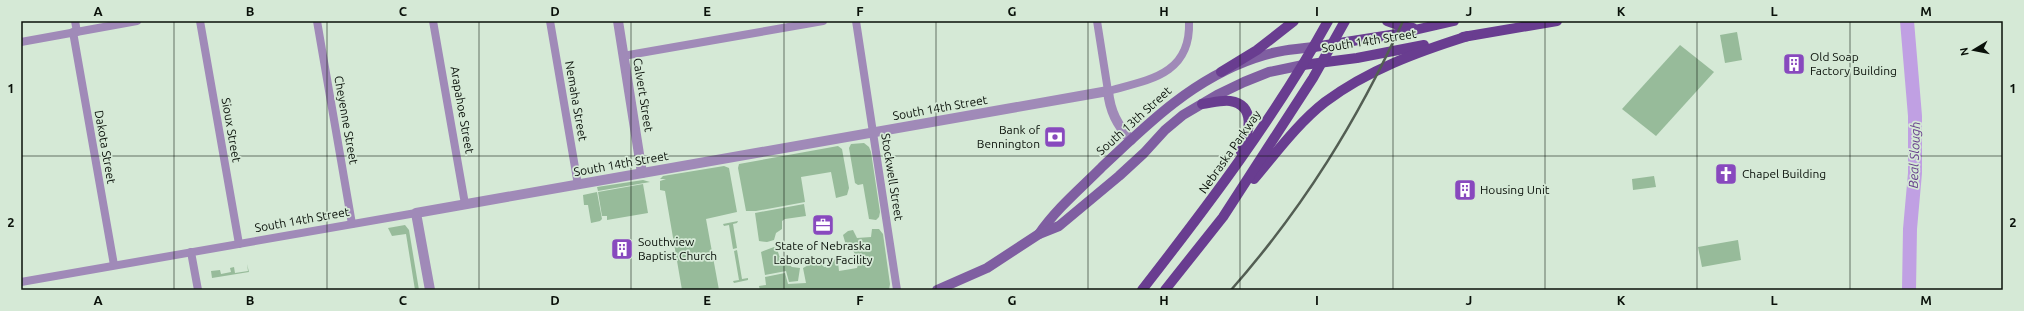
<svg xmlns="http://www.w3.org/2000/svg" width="2024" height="311" font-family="Ubuntu,sans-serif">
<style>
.green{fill:#97bb9a}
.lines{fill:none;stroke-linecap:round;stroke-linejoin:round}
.river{stroke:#c0a0e3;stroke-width:14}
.minor{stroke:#a08ab8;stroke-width:8}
.tertiary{stroke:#a08ab8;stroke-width:10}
.secondary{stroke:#7f5ea1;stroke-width:10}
.primary{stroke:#693d90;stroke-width:10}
.rail{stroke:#535e53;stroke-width:2.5}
.grid{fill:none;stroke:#0a110a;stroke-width:1;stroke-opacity:0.55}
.labels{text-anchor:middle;stroke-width:3.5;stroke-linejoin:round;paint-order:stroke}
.street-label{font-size:12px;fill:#0a110a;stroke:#d5e9d6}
.poi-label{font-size:12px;fill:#0a110a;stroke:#d5e9d6;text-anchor:start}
.water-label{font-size:13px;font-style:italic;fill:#663c8b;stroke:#d5e9d6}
.neatline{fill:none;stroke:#0a110a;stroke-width:1.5}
.grid-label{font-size:13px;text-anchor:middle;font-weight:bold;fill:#0a110a}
</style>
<rect width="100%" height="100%" fill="#d5e9d6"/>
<g class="green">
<path d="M1737,32L1742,60L1725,63L1720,35Z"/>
<path d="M1680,45L1714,72L1656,136L1622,109Z"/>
<path d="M864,143L869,147L871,152L880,212L879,217L876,220L869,219L863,184L858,185L855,183L849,148L851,144Z"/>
<path d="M838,146L842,149L849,188L847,195L836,198L831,172L801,177L805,202L756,211H746L738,168L739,164Z"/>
<path d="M724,166L729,168L737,212L706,219L719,290H682L665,191L660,190V181L666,179H660L663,176Z"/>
<path d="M1654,176L1656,187L1633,190L1632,179Z"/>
<path d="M643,180L650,182L598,191L597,187Z"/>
<path d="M643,184L648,213L607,220V216H602L598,192Z"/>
<path d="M597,192L602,219L600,221L591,223L588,205H584L583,195Z"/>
<path d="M804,204L806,216L785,219L782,221V229L776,233L774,240L767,242L759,241L755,213Z"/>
<path d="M738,221L737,223L733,224L737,248L733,249L729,225L724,226L723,224Z"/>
<path d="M405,225L409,230L419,290H415L406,234L392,236L388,228Z"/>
<path d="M872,229H879L883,234L890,284L889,290H760L759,286L766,285L765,277L785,273L788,284L806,283L803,268L812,263V261L818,260L824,267L830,266L835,259L838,262L839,271L857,268C860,261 853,253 852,246L849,243L846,245L843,235L848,231L853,230L857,238L871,237Z"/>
<path d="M1738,240L1741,260L1702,267L1698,247Z"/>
<path d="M774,247L777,249L780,258L792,267L800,268L798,281L789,282L786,271L765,275L761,252Z"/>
<path d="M737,250L742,279L748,278V280L734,283L733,281L739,280L734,251Z"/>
<path d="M247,264L249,272L212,278L211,271L220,270L221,274L231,272L230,268L234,267L235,273L248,271Z"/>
</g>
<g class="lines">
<path class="river" d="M1907,21L1915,116V173L1910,229L1909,290"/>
<g class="minor">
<path d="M75,21L77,32"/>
<path d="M200,21L239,244"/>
<path d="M317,21L352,224"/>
<path d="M433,21L465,204"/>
<path d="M550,21L578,185"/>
<path d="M856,21L897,290"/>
<path d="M1097,21L1108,91C1148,80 1191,75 1189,22"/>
<path d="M73,32L114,265"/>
<path d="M21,42L137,21"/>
<path d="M623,56L823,21"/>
<path d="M191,252L198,290"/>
<path d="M21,282L416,213"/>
</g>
<g class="tertiary">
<path d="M618,21L642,173"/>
<path d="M430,290L416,213L1108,91C1110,111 1117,125 1131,140"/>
</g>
<g class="secondary">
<path d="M1039,234C1056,209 1080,189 1101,168C1147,124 1193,79 1255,58C1274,51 1294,49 1314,47"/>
<path d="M937,290L987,268L1039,234L1059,226L1119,176L1144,153L1165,130L1183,115L1217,95L1244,82L1269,72L1303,65"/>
</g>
<g class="primary">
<path d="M1387,21L1401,26L1413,28"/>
<path d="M1463,37L1557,21"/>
<path d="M1314,47L1397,34L1454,21"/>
<path d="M1303,65L1357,58L1424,45"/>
<path d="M1221,72L1257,50L1294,21"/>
<path d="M1202,104C1211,103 1221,100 1230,101C1257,105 1249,134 1241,152"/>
<path d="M1254,179C1276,153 1298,123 1325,102C1368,70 1417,52 1468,36"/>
<path d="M1142,290C1209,204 1275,117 1328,21"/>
<path d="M1165,290L1223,217L1313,78L1345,21"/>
</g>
<path class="rail" d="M1231,290C1304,207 1357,121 1403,21"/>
</g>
<path class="grid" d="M174,21V290M327,21V290M479,21V290M631,21V290M784,21V290M936,21V290M1088,21V290M1240,21V290M1393,21V290M1545,21V290M1697,21V290M1850,21V290M21,156H2003"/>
<defs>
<g id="building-square" transform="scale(1.15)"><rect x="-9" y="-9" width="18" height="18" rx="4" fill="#8849be" stroke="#d5e9d6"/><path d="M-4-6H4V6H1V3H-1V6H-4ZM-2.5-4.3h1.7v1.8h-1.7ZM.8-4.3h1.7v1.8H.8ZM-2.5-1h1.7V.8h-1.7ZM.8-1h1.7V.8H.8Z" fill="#fff"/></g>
<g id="bank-square" transform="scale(1.15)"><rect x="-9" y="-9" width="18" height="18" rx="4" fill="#8849be" stroke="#d5e9d6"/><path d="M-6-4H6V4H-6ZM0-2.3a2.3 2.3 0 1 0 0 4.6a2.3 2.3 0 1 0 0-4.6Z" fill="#fff"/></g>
<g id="church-square" transform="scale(1.15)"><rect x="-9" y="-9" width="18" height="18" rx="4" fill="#8849be" stroke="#d5e9d6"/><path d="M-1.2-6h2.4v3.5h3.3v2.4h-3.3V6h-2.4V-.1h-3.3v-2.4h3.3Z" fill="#fff"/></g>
<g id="office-square" transform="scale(1.15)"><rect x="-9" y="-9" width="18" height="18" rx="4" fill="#8849be" stroke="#d5e9d6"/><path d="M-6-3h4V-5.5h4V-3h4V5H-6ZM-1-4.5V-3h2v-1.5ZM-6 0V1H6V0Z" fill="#fff"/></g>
</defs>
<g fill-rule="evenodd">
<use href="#building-square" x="1794" y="64"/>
<use href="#bank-square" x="1055" y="137"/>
<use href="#church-square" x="1726" y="174"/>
<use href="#building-square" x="1465" y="190"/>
<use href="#office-square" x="823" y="225"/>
<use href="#building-square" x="622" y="249"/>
</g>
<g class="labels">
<g class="street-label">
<text transform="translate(1369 41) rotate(-9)" y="4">South 14th Street</text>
<text transform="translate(643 95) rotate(81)" y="4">Calvert Street</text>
<text transform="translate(576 101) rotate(80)" y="4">Nemaha Street</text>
<text transform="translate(940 108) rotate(-10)" y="4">South 14th Street</text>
<text transform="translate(462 110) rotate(80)" y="4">Arapahoe Street</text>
<text transform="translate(346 120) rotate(80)" y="4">Cheyenne Street</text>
<text transform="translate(1134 121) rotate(-42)" y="4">South 13th Street</text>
<text transform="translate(231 130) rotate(80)" y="4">Sioux Street</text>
<text transform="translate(105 147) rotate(80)" y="4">Dakota Street</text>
<text transform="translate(1230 152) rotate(-55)" y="4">Nebraska Parkway</text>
<text transform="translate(621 164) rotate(-10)" y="4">South 14th Street</text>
<text transform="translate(892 177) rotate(81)" y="4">Stockwell Street</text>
<text transform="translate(302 220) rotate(-10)" y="4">South 14th Street</text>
</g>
<g class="poi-label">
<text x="1810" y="61">Old Soap<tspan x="1810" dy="14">Factory Building</tspan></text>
<text x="1040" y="134" text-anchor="end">Bank of<tspan x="1040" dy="14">Bennington</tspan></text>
<text x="1742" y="178">Chapel Building</text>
<text x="1480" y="194">Housing Unit</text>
<text x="638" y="246">Southview<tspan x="638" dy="14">Baptist Church</tspan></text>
<text x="823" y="250" text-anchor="middle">State of Nebraska<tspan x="823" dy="14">Laboratory Facility</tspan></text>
</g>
<g class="water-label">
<text transform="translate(1914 155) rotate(-88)" y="5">Beal Slough</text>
</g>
</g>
<rect width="2024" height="311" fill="none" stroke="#d5e9d6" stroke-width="44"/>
<g transform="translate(1974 50) rotate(260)" stroke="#d5e9d6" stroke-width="3" paint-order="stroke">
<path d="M0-3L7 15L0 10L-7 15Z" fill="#0a110a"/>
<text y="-6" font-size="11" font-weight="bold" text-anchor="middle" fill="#0a110a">N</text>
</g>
<rect x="22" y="22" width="1980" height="267" class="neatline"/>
<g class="grid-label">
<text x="98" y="16">A</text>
<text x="250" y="16">B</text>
<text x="403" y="16">C</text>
<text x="555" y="16">D</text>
<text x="707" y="16">E</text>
<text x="860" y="16">F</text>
<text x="1012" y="16">G</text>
<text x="1164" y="16">H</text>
<text x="1317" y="16">I</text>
<text x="1469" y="16">J</text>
<text x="1621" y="16">K</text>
<text x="1774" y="16">L</text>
<text x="1926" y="16">M</text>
<text x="11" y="93">1</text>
<text x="2013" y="93">1</text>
<text x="11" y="227">2</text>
<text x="2013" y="227">2</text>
<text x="98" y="305">A</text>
<text x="250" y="305">B</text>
<text x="403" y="305">C</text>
<text x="555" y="305">D</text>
<text x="707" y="305">E</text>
<text x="860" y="305">F</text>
<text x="1012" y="305">G</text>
<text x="1164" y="305">H</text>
<text x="1317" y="305">I</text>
<text x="1469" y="305">J</text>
<text x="1621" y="305">K</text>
<text x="1774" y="305">L</text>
<text x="1926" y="305">M</text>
</g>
</svg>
